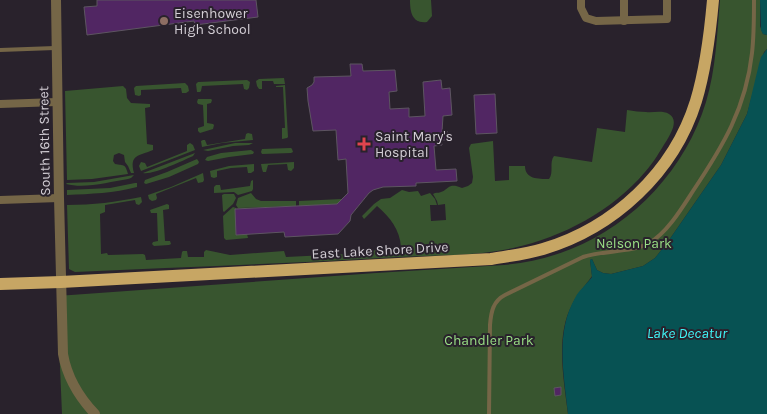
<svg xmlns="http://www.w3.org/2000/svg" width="767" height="414" font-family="Karla,sans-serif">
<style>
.green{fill:#38552f}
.water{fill:#075253}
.building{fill:#512663;stroke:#5d5561}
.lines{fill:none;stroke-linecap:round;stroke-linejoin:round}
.service{stroke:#756647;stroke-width:4}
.minor{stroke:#756647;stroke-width:8}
.tertiary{stroke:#756647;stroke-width:10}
.primary{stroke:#c7a664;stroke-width:12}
.education-dot{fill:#8d6e63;stroke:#29222c;stroke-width:2}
.health-dot{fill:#e0444e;stroke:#29222c;stroke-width:2}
.labels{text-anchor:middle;stroke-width:4;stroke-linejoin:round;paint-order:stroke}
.poi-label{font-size:14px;fill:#d4cfd6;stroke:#29222c;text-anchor:start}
.street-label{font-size:14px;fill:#d4cfd6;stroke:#29222c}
.park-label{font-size:14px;fill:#99df85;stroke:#29222c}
.water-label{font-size:15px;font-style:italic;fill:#3ff5f7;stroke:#29222c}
</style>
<rect width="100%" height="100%" fill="#29222c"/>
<g class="green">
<path d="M410,0H431L432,16L427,22C412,24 410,12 410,0Z"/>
<path d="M720,0H760V26L763,34L767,35V49L764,52L747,114L721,165L667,243L655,258L643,266L611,274L603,273L597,270L592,259L590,260L592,276C585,286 577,294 572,305C555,336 564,381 568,414H62L57,296L376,273L504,265C526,263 549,258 571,249C634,224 686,168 706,102C716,69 717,34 720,0Z"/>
<path d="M284,78L285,84H274L273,81H262V89H259L257,86L256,81L259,79Z"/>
<path d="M247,80L250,82L249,88L247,90L244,89L243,84L202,86L201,91L200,92H197L196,84L198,82Z"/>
<path d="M185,83L188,86L189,91L186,93H182L181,88L141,90V95L139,96L135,95L134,88L136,86Z"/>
<path d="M285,85L288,137L287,138L282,139V128H285L283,87H276V86Z"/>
<path d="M123,86L126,89L127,98L131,103L150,104V107L145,108L147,144L153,145V150C139,156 129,154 134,173H131L128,166L125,162L124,155L119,153L114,155L113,161L115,164C124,166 125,163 128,174L92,179L67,180L65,91Z"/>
<path d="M198,99H211L212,100L211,103L207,104V123L213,124L214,125L213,129L200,133L198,131V128L204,126L203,105L198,104L197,102Z"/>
<path d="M627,110C634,111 640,112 646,112C653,113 662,110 669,114C679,120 671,133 667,140C660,151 654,162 645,172C612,211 563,237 513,248C472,257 424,255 381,258C279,264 177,267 75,272L69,269L67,205C93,205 116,202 141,197L142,202L139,205L136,204L135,200L105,205V212L100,214L101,254L107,253L108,255L143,254L145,255L146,260L181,258L182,252L183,251H187L188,257H204V252L206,250L230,255L284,251L286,257L367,253L381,248L401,247C400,230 390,217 377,206L364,219L362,216L374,204L381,199L390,198L402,190L409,192L418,191L421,196L430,193L435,199L437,205H430L431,221L446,220L445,204L438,205L437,201L433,194L435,193C450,193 445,181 462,188L468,186L472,183L473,177L469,148L471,144L493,141L495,181L509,180V166H525C525,179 538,179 549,179C554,173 549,162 554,156L592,162L597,128L625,132Z"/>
<path d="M248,133L252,134L253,140L222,143L202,147L201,141L203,140H205L207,145L245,139L246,134Z"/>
<path d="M190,143L193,145L195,150L141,171L139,166L141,162L145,163L147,167L187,151V145Z"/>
<path d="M235,143H253L249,145L233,146L208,151L203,150Z"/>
<path d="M291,148L292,149L293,152L291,153L262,154L261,152L262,149Z"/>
<path d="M251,150L254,152L253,154L229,157L208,161L205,160L207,157L221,153Z"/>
<path d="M195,153L193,156C182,161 153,175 143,173Z"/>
<path d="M197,159L199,162L198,164L169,177L146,184L144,183L145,180L167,172Z"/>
<path d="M294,162V168L291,171L288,170L287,164L268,165L266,172H263L262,169L261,164Z"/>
<path d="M254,164V171L251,173H248L247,167L231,168L217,171V177L214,178L211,177L210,171L229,166Z"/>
<path d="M203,173L204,180L203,182L198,183L196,178L156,194L157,198L156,200L152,201L149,199L148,195L171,187Z"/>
<path d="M134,175L131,178L128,179C109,182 85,189 66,184L67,183L94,182Z"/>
<path d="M253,180V189L252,191L238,195L234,192L214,193V187L216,185H220L221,190L250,186L251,181Z"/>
<path d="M135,183H137V187C114,193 91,194 67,195V190L110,188Z"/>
<path d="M251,193L256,199L261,201H296V206L238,208L236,205L238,198Z"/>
<path d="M224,194H234L236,198L233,204L224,212L223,211L222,195Z"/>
<path d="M342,199L337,204L299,206V201Z"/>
<path d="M167,204L169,205V209L163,210L165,241H170L171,244L169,245L154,246L152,244L153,242L158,241L157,213H151L150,210Z"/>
<path d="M233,207L236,208V234H247L248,238L226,240L224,238L223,216Z"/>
</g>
<g class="water">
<path d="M760,0H767V35L763,34L761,30Z"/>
<path d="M767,49V414H568C564,376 555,333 575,298C579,290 587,284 592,277L590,260L592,259L597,270L603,273L611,274L643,266L655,258L667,243L721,165L747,114L759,64L761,57Z"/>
</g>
<g class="building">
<path d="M97,0H256L258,17L195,25L194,21L87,35L84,7L97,6Z"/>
<path d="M350,64H362L363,71L395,70L397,91L389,92L390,109L409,108V117L425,116L423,82L441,80L442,89L450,88L452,115L443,116L442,132H448V140H441L442,145L434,146L436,170L456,169L457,181L416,183V186L383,187L373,190L369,193L351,215L350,221L338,234L285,237L284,232L236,235L235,209L337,204L348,193L346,159L338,160L336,130L313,131L308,101L307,88L312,85L314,82V77L351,76Z"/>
<path d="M495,94L497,133L476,134L474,95Z"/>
<path d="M561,387V395L555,396L554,388Z"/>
</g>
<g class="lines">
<g class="service">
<path d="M0,50L55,48"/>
<path d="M489,414L490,325C491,312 493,301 505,295L583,257C603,250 632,253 649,243C667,233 682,208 693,191C723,146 746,108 752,53C754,36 754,18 754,0"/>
</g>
<g class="minor">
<path d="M581,0V8L586,18L596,21L667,19V0"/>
<path d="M624,0V21"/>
<path d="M0,104L57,102"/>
<path d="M0,200L59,198"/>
</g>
<path class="tertiary" d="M56,0L59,198L63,354C67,377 79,397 95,414"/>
<path class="primary" d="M0,284L61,282L491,259C509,256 526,254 543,249C614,228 674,172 696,101C706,68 710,34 713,0"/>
</g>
<circle class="education-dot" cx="164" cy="21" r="5"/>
<path class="health-dot" d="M361.5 136.5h5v5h5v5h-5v5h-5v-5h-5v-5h5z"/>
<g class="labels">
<g class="poi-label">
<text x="174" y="18">Eisenhower<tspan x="174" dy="16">High School</tspan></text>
<text x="375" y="141">Saint Mary's<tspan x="375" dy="16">Hospital</tspan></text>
</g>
<g class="street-label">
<text transform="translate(44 141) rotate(-91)" y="5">South 16th Street</text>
<text transform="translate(380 250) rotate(-3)" y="5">East Lake Shore Drive</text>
</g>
<g class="park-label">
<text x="634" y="248">Nelson Park</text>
<text x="489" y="345">Chandler Park</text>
</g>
<g class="water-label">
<text x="687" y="338">Lake Decatur</text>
</g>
</g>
</svg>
